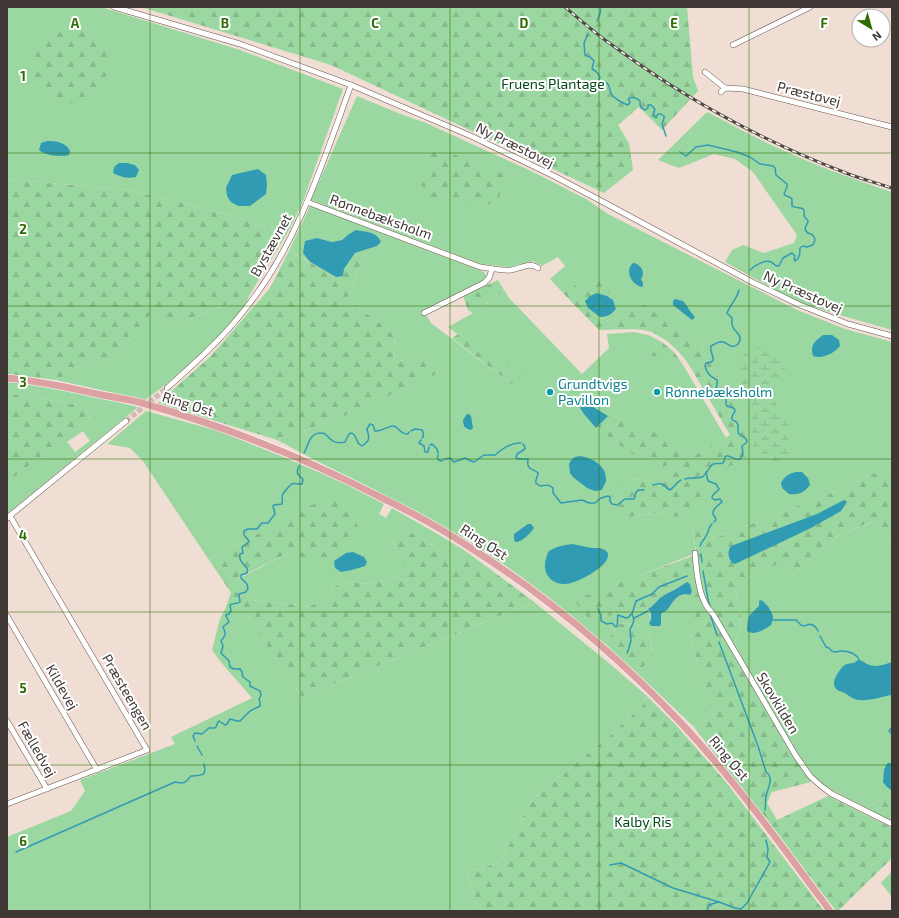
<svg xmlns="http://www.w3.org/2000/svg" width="899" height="918" font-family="'Exo 2',sans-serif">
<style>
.green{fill:#9bd8a1;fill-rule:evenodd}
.forest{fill:url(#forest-firs)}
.wetland{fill:url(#wetland-marsh)}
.water{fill:#319bb4}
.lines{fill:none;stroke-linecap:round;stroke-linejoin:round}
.stream{stroke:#319bb4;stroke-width:1.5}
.minor-tunnel{stroke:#cdbcb4;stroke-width:5;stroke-dasharray:5 2.5;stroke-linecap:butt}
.minor-casing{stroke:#66564f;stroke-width:6}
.major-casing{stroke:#fff;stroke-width:8}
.minor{stroke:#fff;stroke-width:5}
.major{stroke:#dda1a3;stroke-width:7}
.rail-casing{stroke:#524945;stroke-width:3}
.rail{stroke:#fff;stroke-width:1.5;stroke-dasharray:4.5;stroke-linecap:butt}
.grid{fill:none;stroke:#2e6d00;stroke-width:1;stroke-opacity:0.55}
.culture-dot{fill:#0f9aa8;stroke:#fff;stroke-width:1.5}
.labels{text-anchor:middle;stroke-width:4;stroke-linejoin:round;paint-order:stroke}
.park-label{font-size:14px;fill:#004916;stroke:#fff}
.street-label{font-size:14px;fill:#3f3734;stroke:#fff}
.culture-label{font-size:14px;fill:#0d838f;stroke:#fff;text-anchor:start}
.grid-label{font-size:13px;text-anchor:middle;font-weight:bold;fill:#2e6d00;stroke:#fff;stroke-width:4;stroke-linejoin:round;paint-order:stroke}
</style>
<defs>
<pattern id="forest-firs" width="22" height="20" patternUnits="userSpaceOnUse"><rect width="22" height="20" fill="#9bd8a1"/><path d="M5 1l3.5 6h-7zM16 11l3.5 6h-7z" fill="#87ba8b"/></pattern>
<pattern id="wetland-marsh" width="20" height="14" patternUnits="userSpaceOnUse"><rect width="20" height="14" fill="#9bd8a1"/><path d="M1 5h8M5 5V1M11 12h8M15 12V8" fill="none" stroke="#87ba8b"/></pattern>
</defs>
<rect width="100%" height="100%" fill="#f0ddd4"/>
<g class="green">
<path d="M7,7H101L240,50L343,89L302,204L288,232L177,201L126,190L7,179Z"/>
<path d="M357,96L403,115L426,123L531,171L586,199L608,214L797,310L845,329L892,342V465L839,490L704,542L698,524L692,526L696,553L641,575L589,618L648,609C649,614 653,616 649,621L661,624V614C670,607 676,591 690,595V628L694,652L714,716L694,727L638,674L653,653L649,634L634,623L619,624L605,644L548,597L512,570L467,540L277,440L335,420L423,356L394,362L396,335L347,299L367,249L377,246L381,242C377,229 361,233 349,234L342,240L332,242L317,238L303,253L310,262L289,251L310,206L484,272L487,277L483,282L424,311L431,323L513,385L516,380L448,327L473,313L504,290L510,299L582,374L609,348L607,334L634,332L648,335L663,343L674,352L685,368L726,438L651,481L633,479L622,518L662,512L699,476L750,438L715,370L695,337L624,316L609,322L600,317C607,317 611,315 616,309L613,300L607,296L612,291L584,294L573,284L563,293L550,279L565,266L558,257L542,266L533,261L511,267L481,264L311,200Z"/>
<path d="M707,112C727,122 746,133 767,143C807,162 849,178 892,192V330L850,318L797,302L725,262L732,250L743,245L764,253L794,243L797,235L753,172L735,159L714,154L679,168L658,160Z"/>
<path d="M249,296L245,307L202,354L165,385L145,400L56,380L88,361L107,365L154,309L172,326Z"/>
<path d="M7,380L89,395L138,407L7,514V482L90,419L85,406L7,393ZM83,431L90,441L75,452L67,442Z"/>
<path d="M146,411L218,431L281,456L340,481L384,504L379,514L386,518L392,508L436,533L467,552L455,558L408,531L393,541L410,581L391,577L371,584L343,582L334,587L327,599L310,606L252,600L238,579L288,553L327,498L209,560L143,461L130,448L107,444Z"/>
<path d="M874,521L891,542H892V793L867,808L822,785L813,775L798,755L733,647L742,620L735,588L753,575L781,562L793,574L838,536ZM765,603L772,611L773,616L747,626L749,616L753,611L760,606V604Z"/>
<path d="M231,592L302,697L534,602L610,664L647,696L643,705L604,741L548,785L529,804L501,862L467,872L477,905L470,911H7V837L71,811L85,791L80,780L175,744L171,737L252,698L220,661L212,650L220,619L226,607Z"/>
<path d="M892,871V897L881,883Z"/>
</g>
<g class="forest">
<path d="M141,7H687L693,77L696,85L698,91L662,130L639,107L618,125L629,143L633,170L604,193L331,65Z"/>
<circle cx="70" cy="65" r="38"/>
<path d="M430,145L504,174L498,205L419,199Z"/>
<path d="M7,179L126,190L177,201L288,232L249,296L172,326L154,310L107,365L88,361L56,380L7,374Z"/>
<path d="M367,249L347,299L396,335L394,362L423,356L443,371L335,420L277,440L158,403L210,357L270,288L289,251L336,277L344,269L355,253Z"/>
<path d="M498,280L504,290L473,313L468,310L463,296Z"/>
<path d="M600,280L612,291L607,296L597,293L600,317L609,322L624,316L647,303L695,337L715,370L750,438L751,459L699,476L702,502L677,517L662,512L622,518L612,495L633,479L651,481L730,435L688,363L678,351L667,341L652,332L643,330L633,329L599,330L563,293L573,283L584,294Z"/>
<path d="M460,333L465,334L521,375L513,385L452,338Z"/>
<path d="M648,335C660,341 671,347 679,359L647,355Z"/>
<path d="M7,393L85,406L90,420L7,482Z"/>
<path d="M608,416L675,439L679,457L663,467L632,454L596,428Z"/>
<path d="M892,465V542H891L873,521L838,536L793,574L780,563L753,575L735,588L742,620L733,647L703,595L692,526L698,524L704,542L839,490Z"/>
<path d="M327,497L353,506L359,535L320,562L288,553L238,578L252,600L310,606L327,599L334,587L343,582L371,584L391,577L409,581L393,540L408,531L455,558L467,552L534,602L302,697L209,560Z"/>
<path d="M695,555L700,596L794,758L811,782L772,792L767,803L777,820L828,796L892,828V858L838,911H836L694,727L714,716L694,652L690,628V595L692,592L687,582L660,598L651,607L648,609L589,619L574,600Z"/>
<path d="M634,623L649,634L653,654L638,674L605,644L619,624Z"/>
<path d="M647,696L675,724L726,782L824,911H470L477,905L467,872L501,862L529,804L548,785L604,741L643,705Z"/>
<path d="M892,793V821L867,808Z"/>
</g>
<path class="wetland" d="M764,344L778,354L787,373L770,393L790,427L791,457L773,469L754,453L751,430L737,358Z"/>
<g class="water">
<path d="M47,141C56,141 66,142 70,151L69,155C60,157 46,156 39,150L41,143Z"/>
<path d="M119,163H127L135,165L139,170L136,177C127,179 121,177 113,173L114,167Z"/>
<path d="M258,169L266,175L267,185L266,194L250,206H238L231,202L227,196L226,188L232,175L249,171Z"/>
<path d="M356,230C365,232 377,231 381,242L377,246L355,253L344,269L343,276L336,277L310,262L303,253L305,241L317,238L332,242L342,240L349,234Z"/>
<path d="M633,263H635C641,266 646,272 641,279L643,283V286L642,287C632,285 624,271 633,263Z"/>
<path d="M597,293L607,296L613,300L616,309C611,315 607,317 600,317L588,308L585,301L590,296Z"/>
<path d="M675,299L683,301L687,306L690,311L695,317L692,320L673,305V301Z"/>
<path d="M823,335H832L839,340L840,346C833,354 823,359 813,356C810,345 814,342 823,335Z"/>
<path d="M585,402L608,416L596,428L584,414L580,408Z"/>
<path d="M467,414H469L471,416L473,428L471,430C465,429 463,426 463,420Z"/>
<path d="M580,456C593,458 607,466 606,481C605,484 603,487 602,490L595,491L587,488L573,477L570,473L569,464L571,460L575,457Z"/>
<path d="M796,472H802L808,478L810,485C804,493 798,495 789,494L782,488L781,483C785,476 788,474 796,472Z"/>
<path d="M844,500L846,501L847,502L841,511L811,528L735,564L732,563C728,557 727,552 731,546L817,514Z"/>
<path d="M528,524H531L534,528C530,534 522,542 515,542L514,539V534Z"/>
<path d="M572,544L592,548H600L605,550L608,553C608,556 608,557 607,559C604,568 580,581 571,583C558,587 544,579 545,564C545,560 547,556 548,552C554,547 564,545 572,544Z"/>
<path d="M353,552L364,557L367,562L365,566L352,570L341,572L335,568L334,561L346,553Z"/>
<path d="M687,582L690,584L692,592L690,595C678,591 673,602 667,610C665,611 663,613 661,614V624L660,626H651L649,623L651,619V614L648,609L651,607L660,598L666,594L674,590Z"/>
<path d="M761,600C766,603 772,610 773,616C773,619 772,622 771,625C764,630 755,636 747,631C748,615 748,616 759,606V601Z"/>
<path d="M858,660C862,660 863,662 867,664C875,668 883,665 892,662V695C883,696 874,700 865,700C855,701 852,698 845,693C843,692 841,692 839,691C831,687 834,679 838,673C840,670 843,665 847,664C851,663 854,664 858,660Z"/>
<path d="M888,763H892V791L886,786L883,782L884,770L886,765Z"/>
</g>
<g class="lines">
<g class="stream">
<path d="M597,21C599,16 602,12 600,7"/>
<path d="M588,34L584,43L585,55L590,57L594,61L592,69C597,72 597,72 600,77C597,81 599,83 602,87L604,84L607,83C610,86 609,89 611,93C613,98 622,103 628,105L630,102L628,99C632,96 637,98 640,101C640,106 640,108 645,110L648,108V105H651L655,109L653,115L656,118L658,114H661L664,116V118L662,124L666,136"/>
<path d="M680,152L686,156L696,147L708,145L737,152L750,157L760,164L773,166L775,168L776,175L787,184V187L784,194C786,197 790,196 792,199V206C798,210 806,204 804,216C805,218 807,219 808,221C808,225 803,227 806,231C809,236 813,231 815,240L813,245L807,247L803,246L800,248C800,254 800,258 795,261L794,259L795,256L792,253L783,258L779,266C773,266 776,264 771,262C765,259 754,266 750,270"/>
<path d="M411,431L415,429L422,430C424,433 424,436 422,438"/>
<path d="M421,440L419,443L424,446L425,452H428L429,447"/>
<path d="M523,444L525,447V449L517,454L516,458L519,459H528C528,461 527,465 529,467C530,470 536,470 538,473C538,477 535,479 536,483L540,486C546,485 549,484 553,488V493L561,503L582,500L589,503H595L601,498L608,496L610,497V501L612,504L617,505L625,499H634L635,497C635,491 638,489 644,490"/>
<path d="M430,445L432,444L437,449L438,453"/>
<path d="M304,453C307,448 308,442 311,438C314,433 321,432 325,434C328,436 330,440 333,441C336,443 341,443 345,442L349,434L351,433C356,434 356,440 359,444L362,446C371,440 369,438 367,429L370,424L373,425L375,431C382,432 388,425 394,426C400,428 399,434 408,434L409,432"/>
<path d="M438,455C437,458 437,460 441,461L443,460"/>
<path d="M445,459L450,458L454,462L465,458L471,461L474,462L484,455H495C502,449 512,442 521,443"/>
<path d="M706,472L708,481L716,484L719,489C717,493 712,493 712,498L715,500L720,499L722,502C719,505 712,508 713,514C714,516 716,518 716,520L714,522"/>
<path d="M685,479C690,477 696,479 702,477C706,475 709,467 713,464C720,462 724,467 725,457C726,456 727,455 728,456C732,456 739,464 742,456C744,453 742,449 742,446L746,443L747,441L746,439L738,433C738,430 739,425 737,423C735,419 734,423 732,419C730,415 739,411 733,408C731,407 729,407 727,406L726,404V397L716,391C716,387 718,384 717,380C710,376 707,374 705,366L706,363C720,362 709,355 711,346C715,344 719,341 723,342C729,343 730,350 738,344C739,342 741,340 740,338C740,331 730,332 732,318L727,313C730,305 737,299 739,290"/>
<path d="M653,485C666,482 660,484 670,490C675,487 676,482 681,480"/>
<path d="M700,546C703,538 708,537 709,528L712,524"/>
<path d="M701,554L702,562"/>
<path d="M703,571L709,605"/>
<path d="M598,609L601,615V621L607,624L612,623L616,627L617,626C618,622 617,619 618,615L626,618L629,617L631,614"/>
<path d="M710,614L717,635"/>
<path d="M634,618L648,611"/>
<path d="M772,620H796L801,625L805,626C810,622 815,625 818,631"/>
<path d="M820,636L826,647L829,648C831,650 831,652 835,652C837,652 839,651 841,651C848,651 856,653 859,660"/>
<path d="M719,642L758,746L766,772C775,779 767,788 766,797C765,801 766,806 765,810"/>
<path d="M627,653C629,649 630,645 631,640C631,637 630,633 630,630C632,623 636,623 632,614L636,601L652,594L659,587L687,576"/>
<path d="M892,727L889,731L892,734"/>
<path d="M195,741L193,736L195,733L202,734L209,728H215L216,727L218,722L219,721L225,725L227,724L230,719L237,721H240L250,711L260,706V702L259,699L261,695L260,691L250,686V682L243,677L242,672L240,669H234L230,667L229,661L221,653L223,646L221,641C225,635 227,636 223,627L229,622L226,616V615L229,614L231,611L230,605C233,603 237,604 240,602L239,594L246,592L248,588L247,584L241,578V575L247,573C250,565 238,565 240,554L243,553L242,547L249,542V541L244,535V531L248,529H257L262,523H268L275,514L273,506L274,505L282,504C283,501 281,496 283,494C283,493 291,484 292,484C296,482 298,485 302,484L303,479C297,475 296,472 299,466"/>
<path d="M197,746L202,755"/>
<path d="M16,852L175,782C185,784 185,783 191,776C202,775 207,777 204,764"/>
<path d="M610,865L621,863L673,888L719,902L735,908L741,909L747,903L770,862L767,857L768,849L766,840"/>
<path d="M707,911L709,905L718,902"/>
</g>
<path class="minor-tunnel" d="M126,421L167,388"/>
<g class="minor-casing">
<g id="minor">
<path d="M114,7L240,44L351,85L471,136L554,176L605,203L752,282L800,305L848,324L892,336"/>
<path d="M733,45L810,7"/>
<path d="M705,72L725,88"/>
<path d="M721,92L725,88L743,89L892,127"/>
<path d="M307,202L480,267C490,268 501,271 511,270C521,269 529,261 538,268"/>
<path d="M424,313L484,283L489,278L492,269"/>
<path d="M167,388C195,363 223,338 246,308C298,243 323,162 351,85"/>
<path d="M7,518L126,421"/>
<path d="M695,553C696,567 698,588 704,601C706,606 709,610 713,614L796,756L810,776L821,786L832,794L892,824"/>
<path d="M7,616L97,770"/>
<path d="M7,721L47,789"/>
<path d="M7,804L147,750L10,516"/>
</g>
</g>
<g class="major-casing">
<path id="major" d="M7,378C37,381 67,387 97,394C112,397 127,399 142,403C224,426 303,457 378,496C407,510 435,525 463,543C543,593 617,655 682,724C736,782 783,847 830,911"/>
</g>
<use href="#minor" class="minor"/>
<use href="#major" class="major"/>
<g class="rail-casing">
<path id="rail" d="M565,7C580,20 596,34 612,45C684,98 762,141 846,173C861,179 877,183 892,188"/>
</g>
<use href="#rail" class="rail"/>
</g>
<path class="grid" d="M150,7V911M300,7V911M450,7V911M599,7V911M749,7V911M7,153H892M7,306H892M7,459H892M7,612H892M7,765H892"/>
<g class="culture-dot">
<circle cx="550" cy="392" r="4"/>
<circle cx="657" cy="392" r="4"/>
</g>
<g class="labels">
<g class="park-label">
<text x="553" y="89">Fruens Plantage</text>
<text x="643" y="827">Kalby Ris</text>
</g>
<g class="street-label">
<text transform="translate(809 94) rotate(14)" y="5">Præstøvej</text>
<text transform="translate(515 145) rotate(26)" y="5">Ny Præstøvej</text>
<text transform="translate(381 217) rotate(20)" y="5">Rønnebæksholm</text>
<text transform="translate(271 245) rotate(-61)" y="5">Bystævnet</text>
<text transform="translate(803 292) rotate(24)" y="5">Ny Præstøvej</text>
<text transform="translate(188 404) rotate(17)" y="5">Ring Øst</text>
<text transform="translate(484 542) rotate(33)" y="5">Ring Øst</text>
<text transform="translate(62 687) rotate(60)" y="5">Kildevej</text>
<text transform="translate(127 692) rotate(60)" y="5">Præsteengen</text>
<text transform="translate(778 703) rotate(59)" y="5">Skovkilden</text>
<text transform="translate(37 749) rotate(60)" y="5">Fælledvej</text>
<text transform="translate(729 758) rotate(50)" y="5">Ring Øst</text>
</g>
<g class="culture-label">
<text x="558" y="389">Grundtvigs<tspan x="558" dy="16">Pavillon</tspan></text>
<text x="665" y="397">Rønnebæksholm</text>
</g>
</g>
<g class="grid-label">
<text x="75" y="28">A</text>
<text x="225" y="28">B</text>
<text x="375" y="28">C</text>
<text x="524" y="28">D</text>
<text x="674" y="28">E</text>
<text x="824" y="28">F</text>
<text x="23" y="81">1</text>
<text x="23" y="234">2</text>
<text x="23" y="387">3</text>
<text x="23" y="540">4</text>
<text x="23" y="693">5</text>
<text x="23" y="846">6</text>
</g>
<rect width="899" height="918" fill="none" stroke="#3f3734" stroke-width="16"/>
<g transform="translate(871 28) rotate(143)"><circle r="19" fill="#ffffff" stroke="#b2afae"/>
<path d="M0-3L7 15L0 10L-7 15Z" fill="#2e6d00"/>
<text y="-6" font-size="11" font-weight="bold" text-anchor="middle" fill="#3f3734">N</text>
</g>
</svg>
